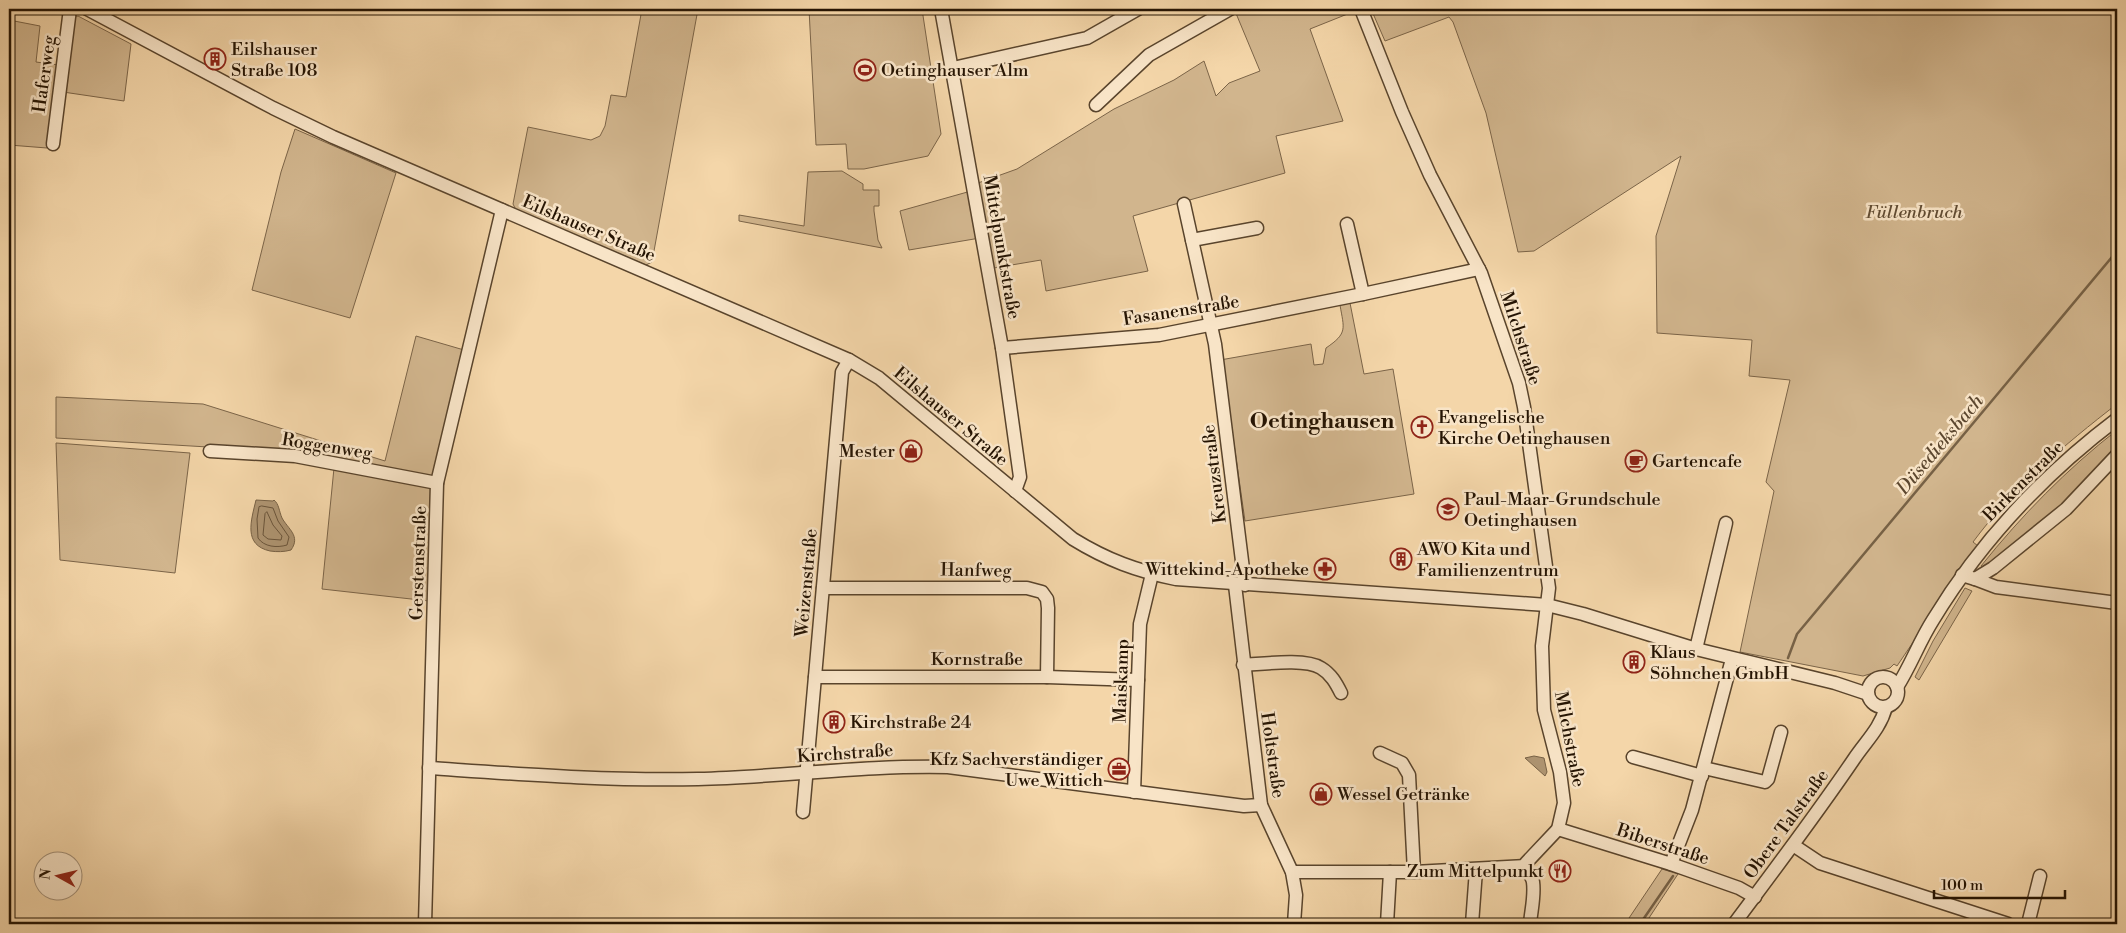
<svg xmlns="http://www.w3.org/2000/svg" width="2126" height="933" font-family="'Libre Bodoni',serif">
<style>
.green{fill:#d1b58d;stroke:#7b6448}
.water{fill:#ae9471;stroke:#776145}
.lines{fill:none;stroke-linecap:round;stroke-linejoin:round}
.shore{stroke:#6a543a;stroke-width:1}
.stream{stroke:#776145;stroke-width:2.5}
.minor-casing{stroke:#59442c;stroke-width:15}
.minor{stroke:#f8e4c7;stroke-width:12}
.labels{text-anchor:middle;stroke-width:5;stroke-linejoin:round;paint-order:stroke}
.poi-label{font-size:18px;fill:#251403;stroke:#f8e4c7;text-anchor:start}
.street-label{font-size:18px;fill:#251403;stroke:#f8e4c7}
.park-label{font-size:18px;font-style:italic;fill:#614c33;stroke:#f8e4c7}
.water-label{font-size:19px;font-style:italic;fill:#5c472f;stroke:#f8e4c7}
.district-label{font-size:22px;font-weight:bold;fill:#251403;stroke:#f8e4c7}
</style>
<rect width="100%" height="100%" fill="#f4d6a9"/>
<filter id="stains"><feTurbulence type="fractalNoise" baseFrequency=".004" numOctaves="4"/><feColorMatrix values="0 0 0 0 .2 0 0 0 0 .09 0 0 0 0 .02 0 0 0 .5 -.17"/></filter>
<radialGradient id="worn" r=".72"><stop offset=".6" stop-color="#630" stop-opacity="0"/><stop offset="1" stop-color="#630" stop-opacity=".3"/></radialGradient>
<g class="green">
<path d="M642,9H698L652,262L646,265L516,210L513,204L528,127L591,140L600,136L605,126L611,95L626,97Z"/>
<path d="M809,9H922L941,134L928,156L864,169H848L846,144L816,145Z"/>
<path d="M1238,9H1349L1350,13L1310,29L1343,121L1276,136L1285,173L1133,216L1148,271L1046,291L1041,260L994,268L978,183L1017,169L1114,109L1174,80L1204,61L1216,96L1229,83L1260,71L1235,11Z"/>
<path d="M1371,9H2117V404C2064,445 2013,488 1973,542L1978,546L1897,666L1894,664L1890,668L1863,676L1740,652L1774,491L1766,482L1790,380L1749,376L1752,340L1657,333L1656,236L1681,156L1534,251L1518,252L1486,113L1453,22L1449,17L1385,41Z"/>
<path d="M78,16L131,44L124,101L63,92L73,18Z"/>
<path d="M9,20L40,26L36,62L59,65L47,148L9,145Z"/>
<path d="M295,129L396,173L350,318L252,290L281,172Z"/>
<path d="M842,171L863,184V190H879V206H874V211L878,240L882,248L739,221V215L804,226L808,172Z"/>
<path d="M971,191L980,238L909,250L900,211Z"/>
<path d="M1350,303L1364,374L1393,369L1414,494L1245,521L1224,374L1220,360L1311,344L1314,365L1323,364L1326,348C1348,333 1344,329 1340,305Z"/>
<path d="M416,336L464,350L433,477L208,447L56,438V397L203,404L385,461Z"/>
<path d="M2117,430V449L2062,507L1988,568L1981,566C2022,515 2066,470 2117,430Z"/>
<path d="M56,443L190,453L175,573L60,560Z"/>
<path d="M334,468L432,486L429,601L322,589Z"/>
<path d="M1965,588L1972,591L1919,680L1915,677L1933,641Z"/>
<path d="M1662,869L1678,874L1645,924H1625Z"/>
</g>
<g class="water">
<path d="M256,500L273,501L274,500C279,504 279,511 282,518C288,529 301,536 291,550C284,552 277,552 270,551C243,545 251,521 256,500Z"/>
<path d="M1534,756L1544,758L1547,772L1545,776L1525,758Z"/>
</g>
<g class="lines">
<g class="shore">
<path d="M262,506L273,508L278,521L289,537L287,545C277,548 264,547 258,538L257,519L259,507Z"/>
<path d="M267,512L273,525L282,536L281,540L268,539L263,535L265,514Z"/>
</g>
<g class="stream">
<path d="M1788,658L1797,634L2117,251"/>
<path d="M1640,924L1673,876"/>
</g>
<g class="minor-casing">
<g id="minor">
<path d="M87,9L273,108L333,137L849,360L879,378L1073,539C1107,560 1137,571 1176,579L1547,605L1583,614L1696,649L1835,683L1868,694"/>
<path d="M941,9L1002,348L1020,477L1015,491"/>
<path d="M1361,9L1402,112L1430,175L1481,273L1519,383L1524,407L1549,588L1542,646L1544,710L1560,772L1564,803L1558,829L1526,863C1525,871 1532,875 1533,882C1535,896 1531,911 1530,924"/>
<path d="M953,68L1087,38L1138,9"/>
<path d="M1096,105L1149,55L1230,9"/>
<path d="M53,144L70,9"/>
<path d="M1184,204L1215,344L1245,585"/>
<path d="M1347,224L1363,294"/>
<path d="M1192,240L1257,228"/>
<path d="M1002,348L1159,335L1363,294L1479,269"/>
<path d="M210,451L295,456L437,483"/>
<path d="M1962,575L1975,579L1993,568L2066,509L2117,455"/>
<path d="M1975,579L1996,587L2117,603"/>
<path d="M1235,585L1261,805L1292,872L1296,895L1294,924"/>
<path d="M823,588H1027L1042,592L1047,599L1048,608L1047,677"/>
<path d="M1696,649L1726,523"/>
<path d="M1243,665C1263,664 1305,658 1321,668C1331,674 1336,683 1341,693"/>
<path d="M815,677H1047L1138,680"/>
<circle cx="1883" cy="692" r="15"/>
<path d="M1897,687C1911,665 1919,642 1933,620C1981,541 2043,475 2117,419"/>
<path d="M1380,753L1402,763L1409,775L1414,872"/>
<path d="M1633,757L1702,776"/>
<path d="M429,768C519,774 608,781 698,779C781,777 864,765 948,767L1244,806L1261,805"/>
<path d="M1704,768L1765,782L1768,779L1781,732"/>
<path d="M1134,792L1140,624L1152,574"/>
<path d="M803,812L842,372L849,360"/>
<path d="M1558,829L1671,864L1739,888L1755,897"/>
<path d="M1793,845L1820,863L2008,924"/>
<path d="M1671,864L1692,810L1732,659"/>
<path d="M1292,872H1414L1526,866"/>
<path d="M425,924L437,483L502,210"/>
<path d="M1387,924L1390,872"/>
<path d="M1472,924L1476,870"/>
<path d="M1734,924C1775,869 1816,815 1854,759C1866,741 1880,729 1886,707"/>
<path d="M2028,924L2040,876"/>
</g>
</g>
<use href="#minor" class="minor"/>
</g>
<defs>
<g id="building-ring" transform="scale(1.125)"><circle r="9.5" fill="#f8e4c7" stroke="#8f2418" stroke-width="1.5"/><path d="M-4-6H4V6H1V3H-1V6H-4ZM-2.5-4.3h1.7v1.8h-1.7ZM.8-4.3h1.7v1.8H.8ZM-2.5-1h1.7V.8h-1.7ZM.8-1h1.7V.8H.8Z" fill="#8f2418"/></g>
<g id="stadium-ring" transform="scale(1.125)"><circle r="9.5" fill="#f8e4c7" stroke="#8f2418" stroke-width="1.5"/><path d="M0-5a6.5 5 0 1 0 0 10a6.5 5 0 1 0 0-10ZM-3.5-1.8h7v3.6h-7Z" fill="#8f2418"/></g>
<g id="church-ring" transform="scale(1.125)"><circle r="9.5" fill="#f8e4c7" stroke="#8f2418" stroke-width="1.5"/><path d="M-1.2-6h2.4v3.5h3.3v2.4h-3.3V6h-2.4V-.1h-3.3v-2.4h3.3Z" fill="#8f2418"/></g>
<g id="shop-ring" transform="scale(1.125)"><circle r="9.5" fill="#f8e4c7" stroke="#8f2418" stroke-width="1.5"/><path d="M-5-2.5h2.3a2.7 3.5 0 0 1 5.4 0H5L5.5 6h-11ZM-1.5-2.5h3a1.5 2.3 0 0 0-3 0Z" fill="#8f2418"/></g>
<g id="cafe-ring" transform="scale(1.125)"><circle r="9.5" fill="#f8e4c7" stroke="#8f2418" stroke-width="1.5"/><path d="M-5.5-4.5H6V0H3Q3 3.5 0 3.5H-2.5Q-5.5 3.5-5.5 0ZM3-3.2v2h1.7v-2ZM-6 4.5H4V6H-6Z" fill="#8f2418"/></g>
<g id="school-ring" transform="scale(1.125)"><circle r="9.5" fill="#f8e4c7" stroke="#8f2418" stroke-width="1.5"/><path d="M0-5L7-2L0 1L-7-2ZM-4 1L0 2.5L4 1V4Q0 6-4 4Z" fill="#8f2418"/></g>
<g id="pharmacy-ring" transform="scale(1.125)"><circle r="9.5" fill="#f8e4c7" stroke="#8f2418" stroke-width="1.5"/><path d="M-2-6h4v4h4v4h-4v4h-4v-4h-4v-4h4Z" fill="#8f2418"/></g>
<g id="office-ring" transform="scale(1.125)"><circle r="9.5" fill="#f8e4c7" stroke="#8f2418" stroke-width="1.5"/><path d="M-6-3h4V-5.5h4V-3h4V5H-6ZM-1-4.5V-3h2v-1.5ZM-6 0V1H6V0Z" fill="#8f2418"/></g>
<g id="restaurant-ring" transform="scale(1.125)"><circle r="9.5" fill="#f8e4c7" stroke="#8f2418" stroke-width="1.5"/><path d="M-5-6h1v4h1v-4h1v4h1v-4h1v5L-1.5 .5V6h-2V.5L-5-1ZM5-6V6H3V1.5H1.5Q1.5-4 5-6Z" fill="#8f2418"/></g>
</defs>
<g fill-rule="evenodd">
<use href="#building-ring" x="215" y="59"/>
<use href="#stadium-ring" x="865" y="70"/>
<use href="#church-ring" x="1422" y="427"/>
<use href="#shop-ring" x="911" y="451"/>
<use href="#cafe-ring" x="1636" y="461"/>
<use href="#school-ring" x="1448" y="509"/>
<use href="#building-ring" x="1401" y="559"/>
<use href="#pharmacy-ring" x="1325" y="569"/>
<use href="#building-ring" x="1634" y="662"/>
<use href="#building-ring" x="834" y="722"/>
<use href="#office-ring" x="1119" y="769"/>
<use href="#shop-ring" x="1321" y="794"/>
<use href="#restaurant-ring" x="1560" y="871"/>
</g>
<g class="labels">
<g class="poi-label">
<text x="231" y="55">Eilshauser<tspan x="231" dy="21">Straße 108</tspan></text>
<text x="881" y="76">Oetinghauser Alm</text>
<text x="1438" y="423">Evangelische<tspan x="1438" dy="21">Kirche Oetinghausen</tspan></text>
<text x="895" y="457" text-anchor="end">Mester</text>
<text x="1652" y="467">Gartencafe</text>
<text x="1464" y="505">Paul-Maar-Grundschule<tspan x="1464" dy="21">Oetinghausen</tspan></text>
<text x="1417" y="555">AWO Kita und<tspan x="1417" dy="21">Familienzentrum</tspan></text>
<text x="1309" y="575" text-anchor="end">Wittekind-Apotheke</text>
<text x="1650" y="658">Klaus<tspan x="1650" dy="21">Söhnchen GmbH</tspan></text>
<text x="850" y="728">Kirchstraße 24</text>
<text x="1103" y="765" text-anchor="end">Kfz Sachverständiger<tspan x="1103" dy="21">Uwe Wittich</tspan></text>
<text x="1337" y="800">Wessel Getränke</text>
<text x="1544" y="877" text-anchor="end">Zum Mittelpunkt</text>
</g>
<g class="street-label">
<text transform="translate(44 74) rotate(-82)" y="6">Haferweg</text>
<text transform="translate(589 228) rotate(23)" y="6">Eilshauser Straße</text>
<text transform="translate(1002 247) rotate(80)" y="6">Mittelpunktstraße</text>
<text transform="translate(1181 310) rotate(-9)" y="6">Fasanenstraße</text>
<text transform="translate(1521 338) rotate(72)" y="6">Milchstraße</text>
<text transform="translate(951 416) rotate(40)" y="6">Eilshauser Straße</text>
<text transform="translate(327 446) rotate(9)" y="6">Roggenweg</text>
<text transform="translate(1214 474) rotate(-97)" y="6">Kreuzstraße</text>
<text transform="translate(2023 481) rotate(-45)" y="6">Birkenstraße</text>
<text transform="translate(418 563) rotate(-88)" y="6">Gerstenstraße</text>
<text transform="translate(976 570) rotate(1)" y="6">Hanfweg</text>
<text transform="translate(806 583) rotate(-85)" y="6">Weizenstraße</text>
<text x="977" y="665">Kornstraße</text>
<text transform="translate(1121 681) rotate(-88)" y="6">Maiskamp</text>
<text transform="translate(1570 739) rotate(79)" y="6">Milchstraße</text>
<text transform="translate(845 753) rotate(-4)" y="6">Kirchstraße</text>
<text transform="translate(1273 755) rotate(82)" y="6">Holtstraße</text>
<text transform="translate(1786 824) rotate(-54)" y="6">Obere Talstraße</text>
<text transform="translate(1663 844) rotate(18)" y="6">Biberstraße</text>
</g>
<g class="park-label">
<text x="1914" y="218">Füllenbruch</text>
</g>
<g class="water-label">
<text transform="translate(1939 444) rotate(-50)" y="7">Düsedieksbach</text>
</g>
<g class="district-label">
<text x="1322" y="428">Oetinghausen</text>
</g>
</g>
<rect width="2126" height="933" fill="none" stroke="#f4d6a9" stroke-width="30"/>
<rect x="10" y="10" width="2106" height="913" fill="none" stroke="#251403" stroke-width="2.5"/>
<rect x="15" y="15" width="2096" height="903" fill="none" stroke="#251403"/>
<g transform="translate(58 876) rotate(278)"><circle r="24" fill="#f8e4c7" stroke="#a49179"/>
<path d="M0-4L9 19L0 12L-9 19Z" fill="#8f2418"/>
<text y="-8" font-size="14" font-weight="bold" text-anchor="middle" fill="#251403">N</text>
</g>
<path d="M1934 890v8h131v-8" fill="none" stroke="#251403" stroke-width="2.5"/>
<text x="1941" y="890" font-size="15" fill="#251403" stroke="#f8e4c7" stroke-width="4" paint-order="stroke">100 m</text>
<rect width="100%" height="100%" filter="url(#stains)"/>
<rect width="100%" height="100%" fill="url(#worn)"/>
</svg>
